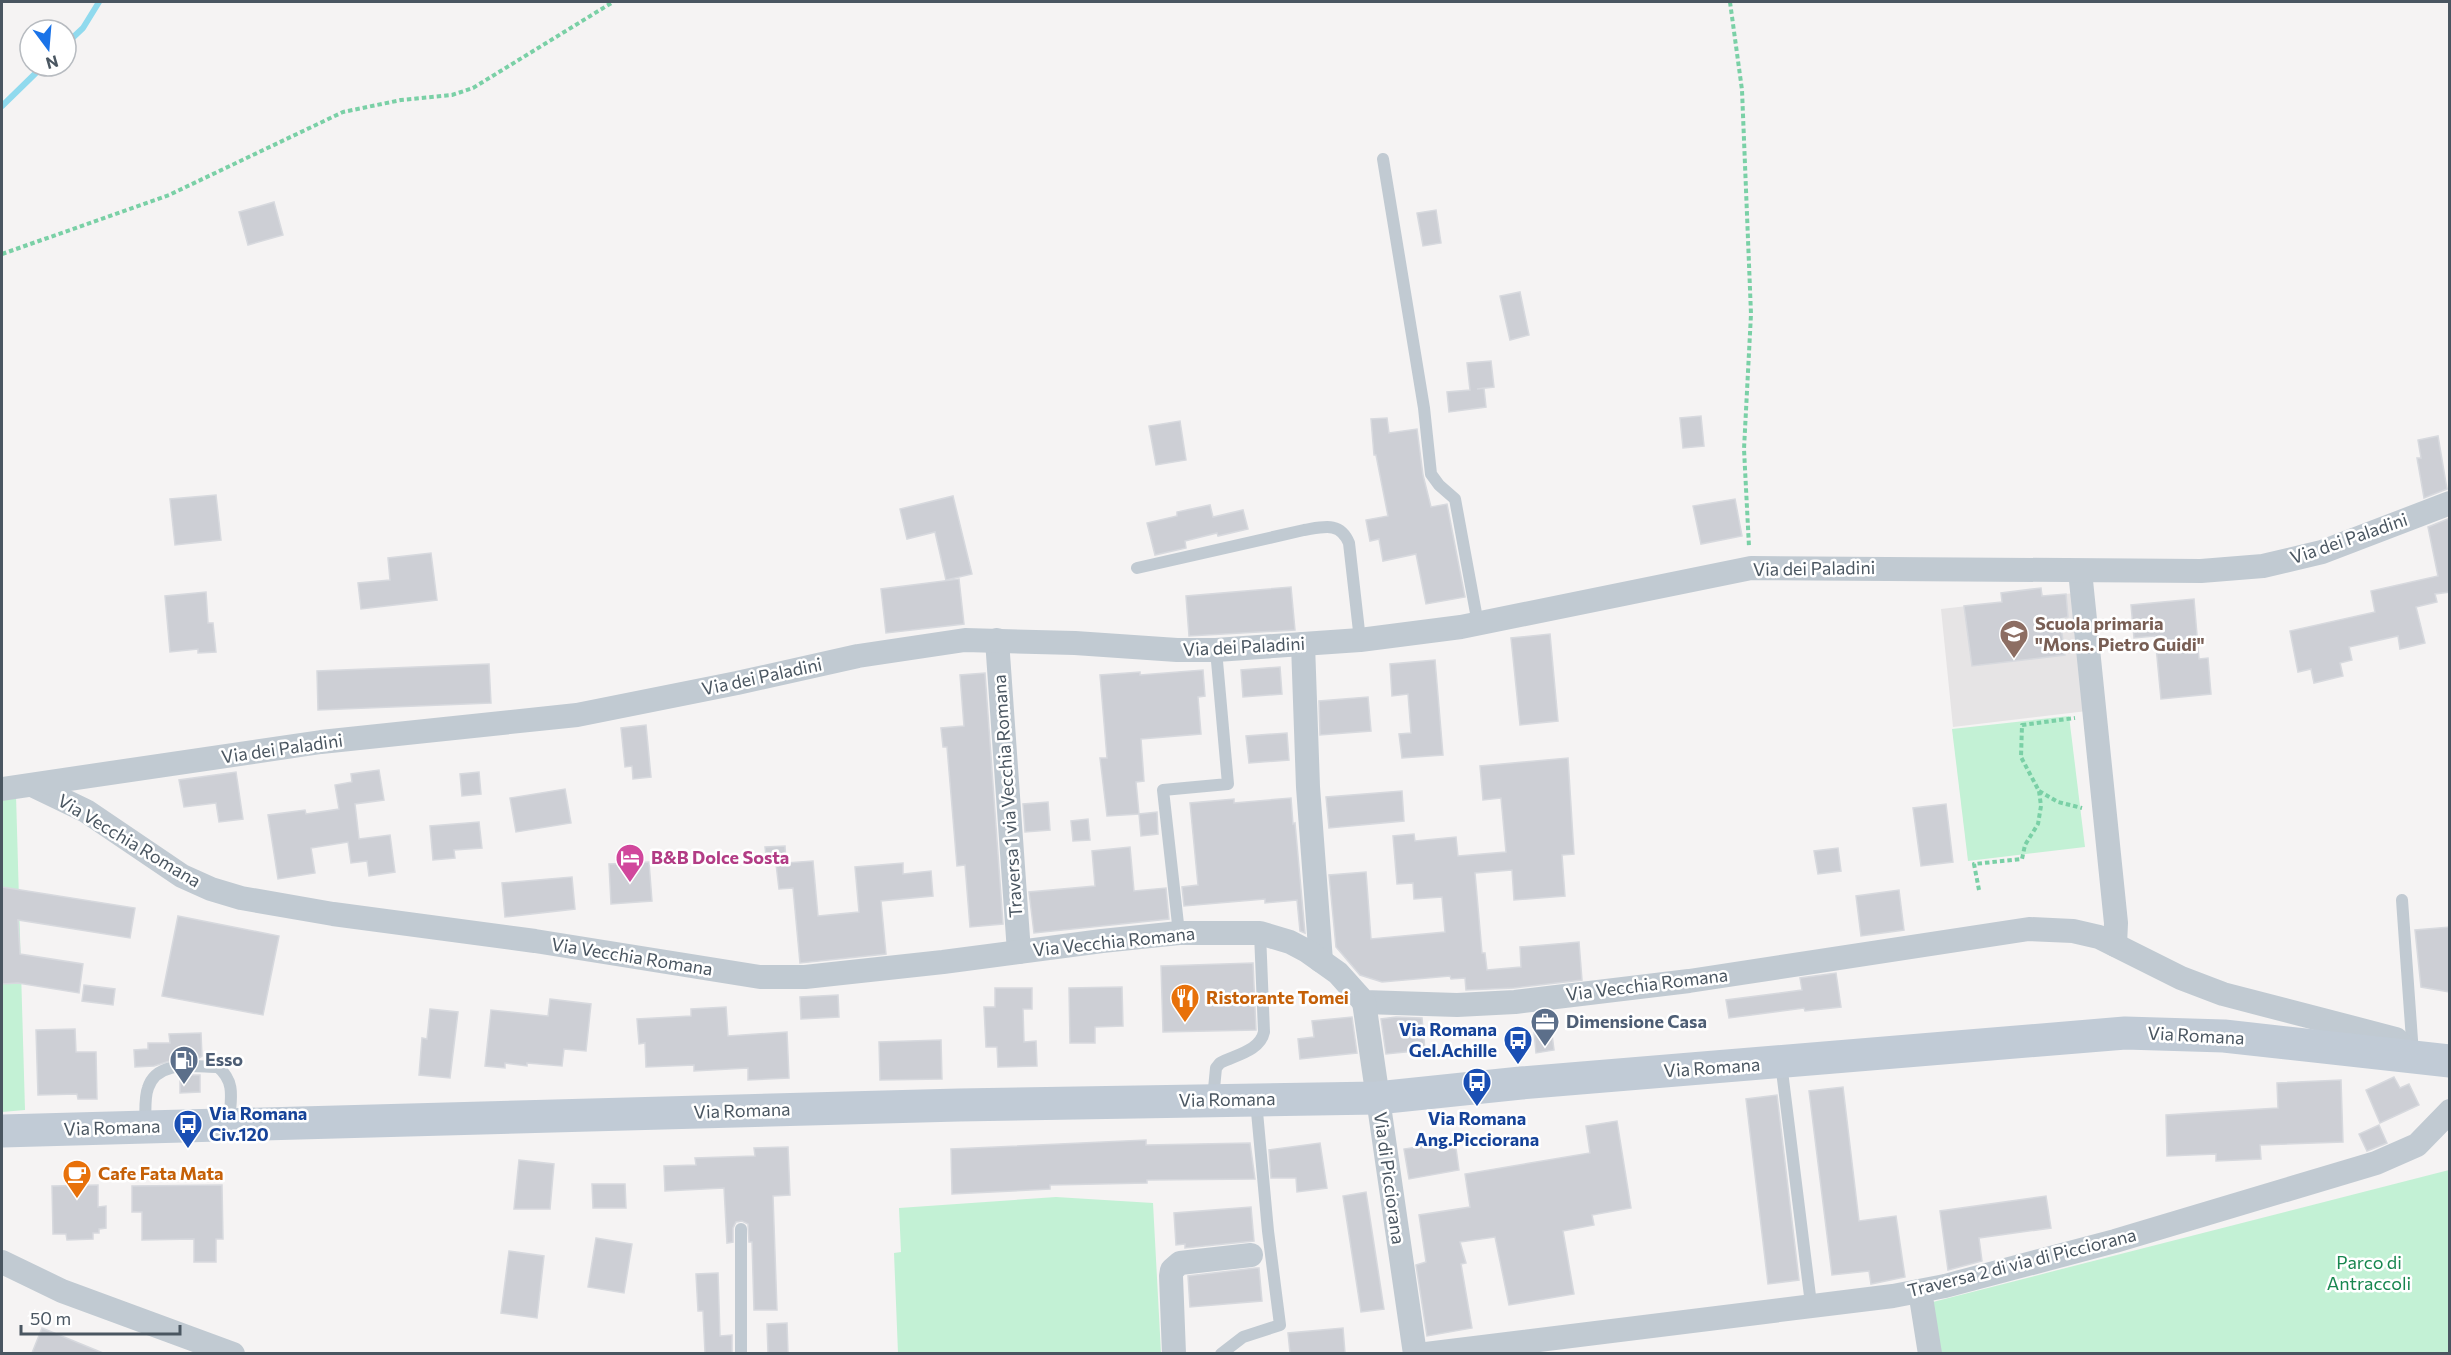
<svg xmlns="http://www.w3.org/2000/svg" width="2451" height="1355" font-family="Commissioner,sans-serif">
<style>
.education{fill:#e6e4e5}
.green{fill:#c3f1d5}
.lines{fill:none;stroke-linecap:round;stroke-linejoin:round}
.stream{stroke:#90daee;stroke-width:6}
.building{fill:#cdcfd5;stroke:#d7d9de;stroke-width:1.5}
.path{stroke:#7ad0a6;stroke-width:4;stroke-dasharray:4.5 3;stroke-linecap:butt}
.service{stroke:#c1cad2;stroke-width:12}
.minor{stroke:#c1cad2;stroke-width:24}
.secondary{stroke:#c1cbd6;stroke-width:33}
.labels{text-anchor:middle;stroke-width:5;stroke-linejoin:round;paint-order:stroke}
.street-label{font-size:18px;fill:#4a5661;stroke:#fff}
.education-label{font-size:18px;font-weight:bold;fill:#785e54;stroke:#fff;text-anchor:start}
.hotel-label{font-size:18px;font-weight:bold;fill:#b23c85;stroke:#fff;text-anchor:start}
.food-label{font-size:18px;font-weight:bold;fill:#c56008;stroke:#fff;text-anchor:start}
.service-label{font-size:18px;font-weight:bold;fill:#4e5e75;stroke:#fff;text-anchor:start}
.transit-label{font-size:18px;font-weight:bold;fill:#164399;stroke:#fff;text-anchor:end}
.park-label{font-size:18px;fill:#17864f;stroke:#fff}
</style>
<rect width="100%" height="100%" fill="#f5f3f3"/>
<path class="education" d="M2041,588L2043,597L2074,593L2087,711L1953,727L1941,609L2002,602L2001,593Z"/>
<g class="green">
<path d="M2069,716L2085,847L1968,861L1952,729Z"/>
<path d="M16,795L25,1110L2,1112V796Z"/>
<path d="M2449,1170V1353H1938L1929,1303Z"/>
<path d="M1056,1197L1153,1203L1161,1353H898L894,1253L901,1252L899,1208Z"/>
</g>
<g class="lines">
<g class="stream">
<path d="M66,44L83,28L99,2"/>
<path d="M2,106L43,66"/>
</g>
</g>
<g class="building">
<path d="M274,202L283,235L248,245L239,212Z"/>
<path d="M1436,210L1441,243L1423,246L1417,213Z"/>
<path d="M1520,292L1529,335L1510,340L1500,296Z"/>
<path d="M1491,361L1494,387L1477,389L1484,388L1486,407L1449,412L1447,392L1470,390L1467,363Z"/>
<path d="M1701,416L1704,446L1683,448L1680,418Z"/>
<path d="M1387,418L1389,433L1417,429L1423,475L1431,507L1447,504L1465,597L1426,604L1416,554L1383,561L1379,539L1370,541L1366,520L1388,516L1376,455H1374L1371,419Z"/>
<path d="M1180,421L1186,460L1156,465L1149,426Z"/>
<path d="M2438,436L2447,489L2424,498L2417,458H2421L2418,440Z"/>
<path d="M216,495L221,540L175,545L170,499Z"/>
<path d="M953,496L972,574L946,580L935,532L907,539L900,509Z"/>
<path d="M1735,499L1742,536L1701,544L1693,506Z"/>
<path d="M1210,505L1213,517L1243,510L1248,529L1218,536L1217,533L1185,541L1186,548L1155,555L1147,523L1177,516V512Z"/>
<path d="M2450,518V592L2435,594L2437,602L2416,607L2425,643L2400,649L2398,636L2349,647L2352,660L2340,663L2343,676L2314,683L2311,669L2298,672L2290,631L2375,612L2371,591L2438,576L2428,527Z"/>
<path d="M431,553L437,600L361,609L358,583L390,580L388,558Z"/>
<path d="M959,579L964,624L886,633L881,589Z"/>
<path d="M1291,587L1295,630L1189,636L1186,596Z"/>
<path d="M2041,588L2042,596L2066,594L2068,617L2060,619L2065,655L1972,666L1964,606L2002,602L2001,593Z"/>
<path d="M206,592L208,623H213L216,652L198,653V649L170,652L165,596Z"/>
<path d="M2194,599L2199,659L2208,658L2211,694L2161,699L2155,636L2134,638L2131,605Z"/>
<path d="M1550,634L1558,721L1520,725L1511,638Z"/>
<path d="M1435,660L1443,755L1402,758L1399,734L1411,733L1408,694L1392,696L1390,664Z"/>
<path d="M489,664L491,703L318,710L317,671Z"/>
<path d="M1280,667L1282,694L1243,697L1241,670Z"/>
<path d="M1203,670L1205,696L1198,697L1201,734L1141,739L1144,781L1136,782L1139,814L1107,816L1100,758H1107L1100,675L1140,672V675Z"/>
<path d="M985,673L1003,924L970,927L965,865L957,866L947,747H943L941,728L964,726L960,675Z"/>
<path d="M1368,697L1371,731L1320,735L1319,701Z"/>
<path d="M646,725L651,777L633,779L632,766L625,767L621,728Z"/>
<path d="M1287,733L1289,760L1249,763L1246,736Z"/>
<path d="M1568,758L1574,854L1562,855L1565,896L1514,900L1512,870L1475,873L1482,953H1485L1487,970L1521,967L1520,947L1579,942L1582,980L1514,988L1466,990L1465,978L1451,979L1450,976L1382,982L1360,975L1336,947L1329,875L1366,872L1371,939L1445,932L1442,897L1414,899L1413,883L1397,884L1393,836L1414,834L1415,841L1456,837L1458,856L1506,852L1501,798L1483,800L1480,766Z"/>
<path d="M379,770L384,800L355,804L359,839L390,835L395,872L369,876L367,861L351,863L348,842L311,848L315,873L278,879L268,815L305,810L306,814L339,809L335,785L352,782L351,774Z"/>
<path d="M236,772L243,819L219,822L216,803L184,807L179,780Z"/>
<path d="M479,772L481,794L462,796L460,774Z"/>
<path d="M565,789L571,823L516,832L510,798Z"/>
<path d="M1402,791L1404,821L1329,828L1326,797Z"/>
<path d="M1291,798L1293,824L1295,823L1305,933L1300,931L1297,900L1265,903V899L1184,906L1182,887L1198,885L1190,803L1234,799V803Z"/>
<path d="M1048,802L1050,830L1025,832L1023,804Z"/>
<path d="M1946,804L1953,862L1921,866L1913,808Z"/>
<path d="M1157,812L1158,834L1141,836L1139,814Z"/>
<path d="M1088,819L1090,840L1073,841L1071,821Z"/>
<path d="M479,822L482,848L454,850L455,858L433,860L430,826Z"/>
<path d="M785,846L786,863L813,861L818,916L859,912L855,867L903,863V874L931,871L933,896L881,901L886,954L800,963L793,888L779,889L776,864L767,865L765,847Z"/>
<path d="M1130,847L1134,891L1166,888L1169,919L1034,933L1029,892L1095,886L1092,851Z"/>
<path d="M1838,848L1841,871L1818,874L1814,851Z"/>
<path d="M649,862L652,901L611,904L609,864Z"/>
<path d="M572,877L575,909L505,917L502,883Z"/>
<path d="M2,887L135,908L130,938L18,920L20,954L83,964L79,993L18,983L2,984Z"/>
<path d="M1899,890L1904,930L1861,936L1856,896Z"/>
<path d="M178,916L279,936L263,1015L162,996Z"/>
<path d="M2450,927V992L2421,987L2415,930Z"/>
<path d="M1253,963L1256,1030L1163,1032L1161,966Z"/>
<path d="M1836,973L1841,1007L1805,1011L1804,1008L1729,1018L1726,1000L1802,990L1800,978Z"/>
<path d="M84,985L115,989L113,1005L82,1001Z"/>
<path d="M1122,987L1123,1026L1095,1027V1043H1070L1069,988Z"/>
<path d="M995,988H1032V1009H1023L1024,1042L1036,1041L1037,1066L998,1067L997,1047H986L984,1007H995Z"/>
<path d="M838,995L839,1017L801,1019L800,997Z"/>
<path d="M550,999L591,1004L586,1051L564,1049L562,1066L527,1063V1066L505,1063V1068L485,1066L491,1010L548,1016Z"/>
<path d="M726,1007L728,1036L787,1032L789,1078L748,1080V1068L694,1071V1065L646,1067L645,1043L639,1044L637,1019L691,1016V1009Z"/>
<path d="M430,1009L458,1012L450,1078L419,1075L422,1038L427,1039Z"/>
<path d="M1352,1017L1357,1053L1300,1059L1298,1039L1314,1037L1312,1021Z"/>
<path d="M1396,1017L1422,1018L1425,1050L1386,1054L1381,1019Z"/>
<path d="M1550,1019L1554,1050L1536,1053L1533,1021Z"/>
<path d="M75,1029L76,1052H96L97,1099H78L77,1094L38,1095L36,1030Z"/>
<path d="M201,1033L202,1056L199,1058L176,1059L154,1066L135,1067L134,1050L148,1049V1043H170L169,1034Z"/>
<path d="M941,1040L942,1079L880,1080L879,1042Z"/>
<path d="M180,1075H200V1092L180,1093Z"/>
<path d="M2394,1077L2400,1088L2409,1084L2419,1105L2380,1123L2366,1090Z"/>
<path d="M2341,1080L2343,1142L2260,1145L2261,1159L2216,1161V1154L2167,1156L2166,1115L2278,1108L2277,1083Z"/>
<path d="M1843,1087L1859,1221L1896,1216L1905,1277L1871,1284L1869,1271L1832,1275L1809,1091Z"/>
<path d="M1777,1095L1799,1280L1768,1284L1746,1099Z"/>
<path d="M1617,1121L1631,1208L1592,1215L1594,1225L1563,1231L1574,1294L1509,1305L1495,1237L1460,1242L1466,1263L1461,1264L1472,1328L1427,1336L1416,1265L1426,1262L1419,1215L1470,1207L1465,1174L1590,1153L1586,1126Z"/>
<path d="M2379,1125L2387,1143L2367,1151L2359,1134Z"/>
<path d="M1146,1140V1145L1250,1143L1255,1179L1147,1180V1183L1050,1185V1189L952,1194L951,1149Z"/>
<path d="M1455,1141L1459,1170L1409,1179L1404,1149Z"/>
<path d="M1320,1143L1327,1188L1297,1192L1296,1178H1271L1269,1150Z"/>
<path d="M788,1147L790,1195L773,1196L777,1310H754L752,1242H749L748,1224L742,1221L736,1222L733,1228V1242L727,1243L724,1188L665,1191L664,1166L696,1165L695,1158L755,1156L754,1148Z"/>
<path d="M519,1160L554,1164L550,1209H514Z"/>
<path d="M592,1184H625L626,1208H593Z"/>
<path d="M98,1185V1207L106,1206V1228L99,1229V1233H93V1239L67,1240L66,1234H53L52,1186Z"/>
<path d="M222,1185L223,1239H216V1262H194V1239L142,1240V1212H132V1186Z"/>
<path d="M1366,1192L1384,1309L1361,1312L1343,1196Z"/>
<path d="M2046,1196L2051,1228L1979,1238L1982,1261L1948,1270L1940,1211Z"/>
<path d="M1251,1207L1254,1241L1185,1248V1244L1176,1245L1174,1213Z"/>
<path d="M596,1238L632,1244L624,1293L588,1287Z"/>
<path d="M509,1251L544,1256L537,1318L501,1313Z"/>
<path d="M1256,1268H1259L1262,1301L1190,1307L1188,1276Z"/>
<path d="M718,1273L720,1336L732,1335V1353H705L703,1311H698L696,1274Z"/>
<path d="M787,1323L788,1353H768L767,1324Z"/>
<path d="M42,1328L103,1353H32Z"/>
<path d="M1343,1328L1345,1353H1290L1288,1333Z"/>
</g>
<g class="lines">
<g class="path">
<path d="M1730,2L1742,90L1751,314L1744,449L1749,547"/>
<path d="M2,254L169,195L343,112L401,100L452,95L473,88L613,2"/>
<path d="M2039,791L2058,802L2082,808"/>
<path d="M1979,890L1974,864L2022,859L2025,845L2038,824L2041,806L2039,791L2021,757L2022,725L2075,718"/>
</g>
<g class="service">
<path d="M1383,159L1424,408L1431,474L1439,485L1455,499L1478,624"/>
<path d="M1137,568L1304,530C1323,527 1340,521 1349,543L1360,640"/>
<path d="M2402,900L2413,1054"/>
<path d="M1179,933L1163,790L1228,784L1216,650"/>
<path d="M1781,1063L1810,1296"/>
<path d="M1213,1099L1216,1068L1220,1063C1235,1055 1260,1051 1264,1032L1260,933"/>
<path d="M145,1125C146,1114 144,1098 148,1088C157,1059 195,1067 218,1067C237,1083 230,1101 229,1124"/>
<path d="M741,1354V1229"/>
<path d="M1221,1354L1243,1337L1280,1325L1268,1231L1256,1101"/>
</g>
<g class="minor">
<path d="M2080,571L2116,923L2115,945"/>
<path d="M997,640L1019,952"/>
<path d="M1303,644L1308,787L1321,961"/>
<path d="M34,786L86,811L182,876L211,889L241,898L333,914L535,941L760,977H805L943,962L1102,941L1179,933H1260L1290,942L1307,951L1338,973L1364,1002L1457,1005L1515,1002L1689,981L2029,929L2073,931L2099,937L2181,978L2223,994L2396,1039L2413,1057"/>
<path d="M2,789L321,742L577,715L737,683L858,656L965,640L1075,643L1177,650H1216L1360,640L1461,627L1751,568L2201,571L2263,566L2322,552L2450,503"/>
<path d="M1364,1002L1415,1354"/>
<path d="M2,1262L62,1291L233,1354"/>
<path d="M1920,1291L1930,1354"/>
<path d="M1174,1354L1171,1276L1172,1270L1180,1263L1251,1255"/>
<path d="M1426,1354L1893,1296L1945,1286L2115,1241L2376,1163L2417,1145L2450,1111"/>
</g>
<path class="secondary" d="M2,1131L959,1105L1377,1098L1521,1083L2125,1033L2224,1036L2450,1061"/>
</g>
<defs>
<g id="school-pin" transform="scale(1.5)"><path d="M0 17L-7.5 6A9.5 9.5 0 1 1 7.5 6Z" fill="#8d6e63" stroke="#fff"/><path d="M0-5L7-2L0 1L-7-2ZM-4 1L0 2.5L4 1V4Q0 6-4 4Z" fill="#fff"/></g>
<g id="hotel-pin" transform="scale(1.5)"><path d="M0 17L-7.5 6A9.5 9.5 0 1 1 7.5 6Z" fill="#d1479c" stroke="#fff"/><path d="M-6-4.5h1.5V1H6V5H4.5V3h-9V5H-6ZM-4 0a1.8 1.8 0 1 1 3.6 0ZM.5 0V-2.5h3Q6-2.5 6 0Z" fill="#fff"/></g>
<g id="restaurant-pin" transform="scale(1.5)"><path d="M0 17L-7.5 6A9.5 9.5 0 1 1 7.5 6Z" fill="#e8710a" stroke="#fff"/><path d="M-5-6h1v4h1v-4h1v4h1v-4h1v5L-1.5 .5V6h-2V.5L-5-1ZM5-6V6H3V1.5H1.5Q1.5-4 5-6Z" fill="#fff"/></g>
<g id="office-pin" transform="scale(1.5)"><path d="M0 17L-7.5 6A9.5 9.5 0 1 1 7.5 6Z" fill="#5c6f8a" stroke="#fff"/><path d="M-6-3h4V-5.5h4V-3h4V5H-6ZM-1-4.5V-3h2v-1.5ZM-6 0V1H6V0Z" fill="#fff"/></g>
<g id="bus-pin" transform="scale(1.5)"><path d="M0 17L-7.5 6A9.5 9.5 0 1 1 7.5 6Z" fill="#1a4fb4" stroke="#fff"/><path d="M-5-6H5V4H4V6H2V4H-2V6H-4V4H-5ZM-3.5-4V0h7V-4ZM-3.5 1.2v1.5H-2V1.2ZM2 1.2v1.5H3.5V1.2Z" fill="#fff"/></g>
<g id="fuel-pin" transform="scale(1.5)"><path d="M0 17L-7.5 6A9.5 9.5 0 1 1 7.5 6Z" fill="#5c6f8a" stroke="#fff"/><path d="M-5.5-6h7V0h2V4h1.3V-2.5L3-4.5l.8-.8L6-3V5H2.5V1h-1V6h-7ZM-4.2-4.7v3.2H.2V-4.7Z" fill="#fff"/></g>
<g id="cafe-pin" transform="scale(1.5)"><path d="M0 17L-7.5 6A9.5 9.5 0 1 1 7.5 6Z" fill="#e8710a" stroke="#fff"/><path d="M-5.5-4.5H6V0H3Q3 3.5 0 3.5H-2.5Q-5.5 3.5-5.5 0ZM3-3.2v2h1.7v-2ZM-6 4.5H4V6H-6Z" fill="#fff"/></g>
</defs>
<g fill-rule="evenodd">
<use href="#school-pin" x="2014" y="634"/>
<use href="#hotel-pin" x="630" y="858"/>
<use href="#restaurant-pin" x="1185" y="998"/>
<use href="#office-pin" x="1545" y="1022"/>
<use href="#bus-pin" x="1518" y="1040"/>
<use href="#fuel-pin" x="184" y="1060"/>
<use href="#bus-pin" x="1477" y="1082"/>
<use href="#bus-pin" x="188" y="1124"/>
<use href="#cafe-pin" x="77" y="1174"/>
</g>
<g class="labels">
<g class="street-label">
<text transform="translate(2349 539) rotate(-19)" y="6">Via dei Paladini</text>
<text transform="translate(1814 569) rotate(-1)" y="6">Via dei Paladini</text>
<text transform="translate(1244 647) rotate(-3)" y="6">Via dei Paladini</text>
<text transform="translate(762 677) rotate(-12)" y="6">Via dei Paladini</text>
<text transform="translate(282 749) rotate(-8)" y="6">Via dei Paladini</text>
<text transform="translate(1008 796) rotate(-94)" y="6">Traversa 1 via Vecchia Romana</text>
<text transform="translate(129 841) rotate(31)" y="6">Via Vecchia Romana</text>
<text transform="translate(1114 942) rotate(-6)" y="6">Via Vecchia Romana</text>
<text transform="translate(632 957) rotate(9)" y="6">Via Vecchia Romana</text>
<text transform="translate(1647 985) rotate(-7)" y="6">Via Vecchia Romana</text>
<text transform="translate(2196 1036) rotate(3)" y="6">Via Romana</text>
<text transform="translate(1712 1068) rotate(-4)" y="6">Via Romana</text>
<text transform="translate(1227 1100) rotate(-1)" y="6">Via Romana</text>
<text transform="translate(742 1111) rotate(-2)" y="6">Via Romana</text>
<text transform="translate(112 1128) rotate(-2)" y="6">Via Romana</text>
<text transform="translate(1389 1178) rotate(82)" y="6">Via di Picciorana</text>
<text transform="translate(2022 1263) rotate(-14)" y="6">Traversa 2 di via di Picciorana</text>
</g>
<g class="education-label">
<text x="2035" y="630">Scuola primaria<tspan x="2035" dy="21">"Mons. Pietro Guidi"</tspan></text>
</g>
<g class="hotel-label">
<text x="651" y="864">B&amp;B Dolce Sosta</text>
</g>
<g class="food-label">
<text x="1206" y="1004">Ristorante Tomei</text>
<text x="98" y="1180">Cafe Fata Mata</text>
</g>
<g class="service-label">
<text x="1566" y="1028">Dimensione Casa</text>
<text x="205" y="1066">Esso</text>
</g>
<g class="transit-label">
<text x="1497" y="1036">Via Romana<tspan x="1497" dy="21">Gel.Achille</tspan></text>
<text x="209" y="1120" text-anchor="start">Via Romana<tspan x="209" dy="21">Civ.120</tspan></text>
<text x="1477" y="1125" text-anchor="middle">Via Romana<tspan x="1477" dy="21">Ang.Picciorana</tspan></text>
</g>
<g class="park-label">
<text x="2369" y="1269">Parco di<tspan x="2369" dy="21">Antraccoli</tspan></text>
</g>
</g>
<rect width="2451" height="1355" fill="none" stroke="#4a5661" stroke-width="6"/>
<g transform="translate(48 48) rotate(164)"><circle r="28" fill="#ffffff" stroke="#b7bbc0" stroke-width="1.5"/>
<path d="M0-4.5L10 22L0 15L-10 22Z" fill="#1a73e8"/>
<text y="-9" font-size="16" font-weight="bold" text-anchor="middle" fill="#4a5661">N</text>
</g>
<path d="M21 1325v9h159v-9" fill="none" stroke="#4a5661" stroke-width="3"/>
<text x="30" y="1325" font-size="18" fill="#4a5661" stroke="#ffffff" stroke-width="4.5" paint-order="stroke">50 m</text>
</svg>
